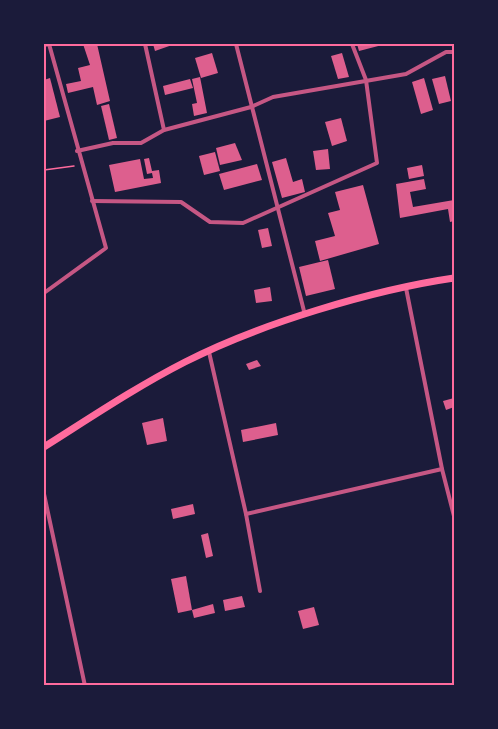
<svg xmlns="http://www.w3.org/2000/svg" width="498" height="729" font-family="'Space Grotesk',sans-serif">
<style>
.building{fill:#dd5f8e}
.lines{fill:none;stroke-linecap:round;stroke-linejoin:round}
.path{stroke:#ff6b9d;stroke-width:1.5}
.minor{stroke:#c65784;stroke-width:4}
.trunk{stroke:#ff6b9d;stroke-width:7}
.neatline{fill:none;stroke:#ff6b9d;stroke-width:2}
</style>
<rect width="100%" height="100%" fill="#1b1b3a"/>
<g class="building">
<path d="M83,44H97L110,101L97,105L93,87L68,93L66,84L81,81L78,68L90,65Z"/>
<path d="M153,44H175L155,51Z"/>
<path d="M357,44H386L359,51Z"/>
<path d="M212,53L218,73L201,78L195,58Z"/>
<path d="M342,53L349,77L338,79L331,56Z"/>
<path d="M445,76L451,101L439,104L432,79Z"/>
<path d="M200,77L207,113L194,116L192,104L197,103L192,79Z"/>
<path d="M50,78L60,117L44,121V80Z"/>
<path d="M424,78L433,110L421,114L412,82Z"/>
<path d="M190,79L193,88L165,95L163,86Z"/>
<path d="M109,104L117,138L109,140L101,106Z"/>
<path d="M341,118L347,141L332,146L325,122Z"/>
<path d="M235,143L242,160L220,165L216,148Z"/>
<path d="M328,149L330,169L316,170L313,151Z"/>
<path d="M215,152L220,171L204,175L199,156Z"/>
<path d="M149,158L152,171L159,170L161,183L115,192L109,165L140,159L144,179L153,178L152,173L147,174L144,159Z"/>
<path d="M286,158L293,182L302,179L305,192L282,198L272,162Z"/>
<path d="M257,164L262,180L224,190L219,174Z"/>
<path d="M422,165L424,176L409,179L407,168Z"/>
<path d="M424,179L426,189L410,192L413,207L454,200V221L450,222L448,209L400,218L396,184Z"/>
<path d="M363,185L379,244L320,261L315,241L335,236L328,213L340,210L335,192Z"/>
<path d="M268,228L272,246L262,248L258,230Z"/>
<path d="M328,260L335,289L306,296L299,267Z"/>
<path d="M270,287L272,301L256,303L254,290Z"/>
<path d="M257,360L261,366L249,370L246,364Z"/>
<path d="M454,398V407L446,410L443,401Z"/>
<path d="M163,418L167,441L147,445L142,423Z"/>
<path d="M276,423L278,435L243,442L241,430Z"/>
<path d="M193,504L195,514L173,519L171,509Z"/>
<path d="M208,533L213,556L206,558L201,535Z"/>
<path d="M186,576L192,610L178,613L171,579Z"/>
<path d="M242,596L245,607L225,611L223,600Z"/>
<path d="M213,604L215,613L194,618L192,610Z"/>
<path d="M314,607L319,625L303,629L298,611Z"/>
</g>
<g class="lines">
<path class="path" d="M44,170L74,166"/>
<g class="minor">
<path d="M145,44L164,130"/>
<path d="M236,44L305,315"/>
<path d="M44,45L49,44L106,248L44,293"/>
<path d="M77,151L113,143H141L164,130L251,107L273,97L406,74L446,52H454"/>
<path d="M92,201L181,202L210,222L243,223L377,163L366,80L352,44"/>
<path d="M406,288L442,469"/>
<path d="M209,352L246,514L260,591"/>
<path d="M44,494L85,686"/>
<path d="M246,514L442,469L454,516"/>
</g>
<path class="trunk" d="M44,447C90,418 136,387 185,362C259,324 372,290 454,278"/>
</g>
<rect width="498" height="729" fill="none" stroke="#1b1b3a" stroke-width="90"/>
<rect x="45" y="45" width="408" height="639" class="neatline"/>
</svg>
